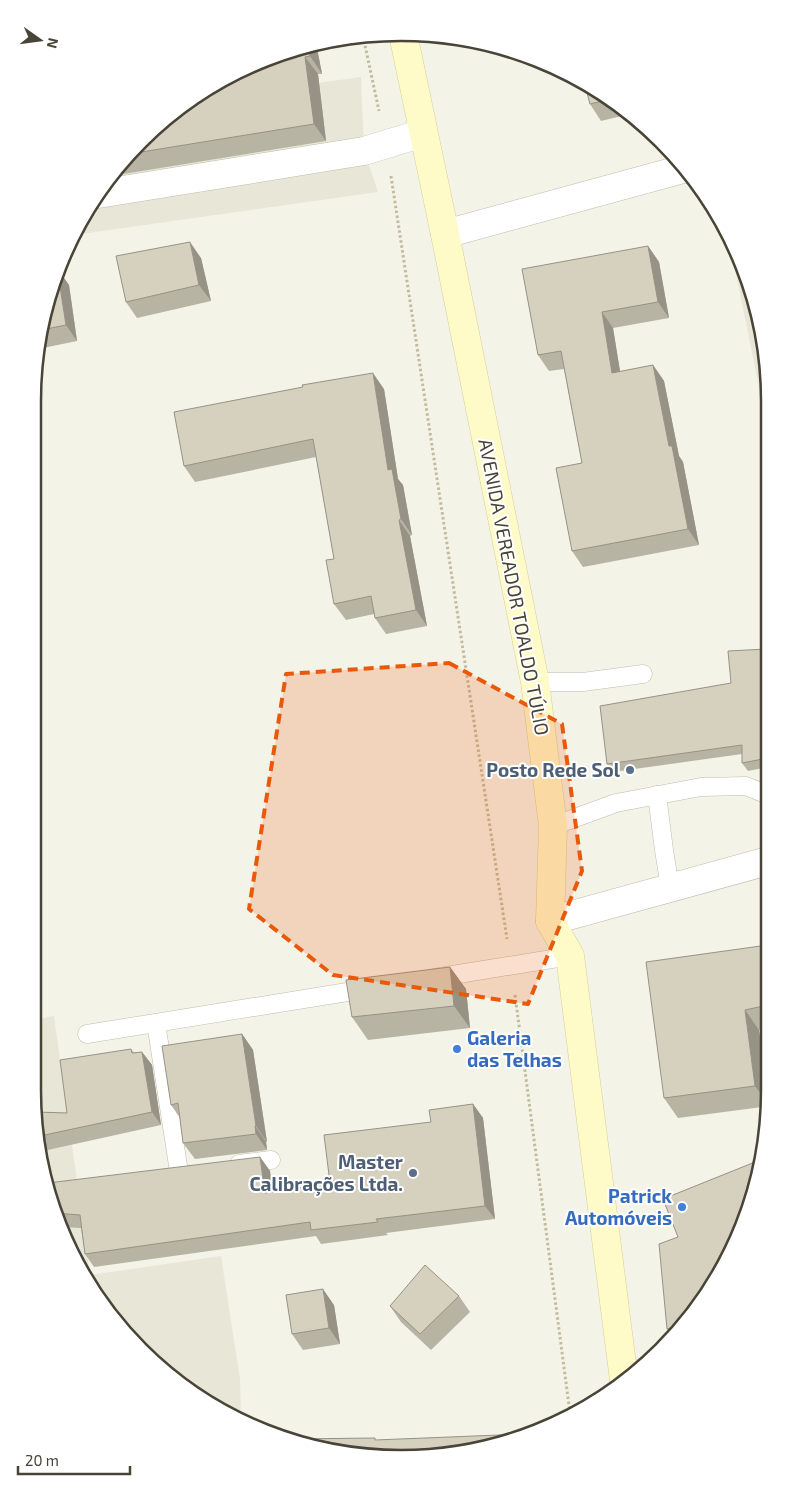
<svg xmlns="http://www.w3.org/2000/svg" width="802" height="1491" font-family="'Exo 2',sans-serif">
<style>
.residential{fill:#e8e6d6}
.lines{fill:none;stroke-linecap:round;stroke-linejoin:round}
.service-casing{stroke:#c0bcab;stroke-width:19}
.minor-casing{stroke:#c0bcab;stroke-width:29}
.tertiary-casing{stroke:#c0bcab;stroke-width:29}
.secondary-casing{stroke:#d4cf98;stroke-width:29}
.path{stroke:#c2bb9c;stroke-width:3;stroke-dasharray:2.5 2.5;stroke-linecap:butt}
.service{stroke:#fff;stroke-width:18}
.minor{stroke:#fff;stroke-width:28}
.tertiary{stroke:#fff;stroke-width:28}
.secondary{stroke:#fffbc8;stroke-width:28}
.wall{fill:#b8b4a3}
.shaded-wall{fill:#969285}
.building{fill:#d6d1be;stroke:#969285}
.marked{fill:#e8590c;fill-opacity:0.2;stroke:#e8590c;stroke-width:4;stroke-dasharray:10 6;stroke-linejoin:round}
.service-dot{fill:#5c6f8a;stroke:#fff;stroke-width:2}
.shop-dot{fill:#3f7fe0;stroke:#fff;stroke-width:2}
.labels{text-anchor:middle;stroke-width:4;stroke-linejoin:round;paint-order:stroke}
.street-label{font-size:19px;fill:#484437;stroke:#fff}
.service-label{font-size:19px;font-weight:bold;fill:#4e5e75;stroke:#fff;text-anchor:end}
.shop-label{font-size:19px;font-weight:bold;fill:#366cbe;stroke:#fff;text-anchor:start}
.rim{fill:none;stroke:#484437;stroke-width:2.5}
</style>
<rect width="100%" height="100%" fill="#f4f3e8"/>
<g class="residential">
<path d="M361,77L364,151L378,192L74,235L82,217L124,158L190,101Z"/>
<path d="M728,235L742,260L766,353L767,426Z"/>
<path d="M54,1016L90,1275L221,1256L240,1379L241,1417L197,1397L109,1315L52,1209L33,1090V1020Z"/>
</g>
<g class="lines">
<g class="service-casing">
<g id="service">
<path d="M535,682H583L643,674"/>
<path d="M657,795L664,850L670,888"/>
<path d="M553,826L616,803L701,787L746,786L768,795"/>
<path d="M434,978L570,956"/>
<path d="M156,1023L179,1172"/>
<path d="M87,1034L372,988"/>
<path d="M239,1164L271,1160"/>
<path d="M623,1370L641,1369"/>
</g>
</g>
<g class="minor-casing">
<g id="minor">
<path d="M98,194L364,151L423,133"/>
<path d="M445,234L683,169"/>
</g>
</g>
<g class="tertiary-casing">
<path id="tertiary" d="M550,921L768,861"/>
</g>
<g class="secondary-casing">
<path id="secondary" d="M403,34L445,234L535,682L553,826L550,921L570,956L624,1380"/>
</g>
<g class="path">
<path d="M363,36L379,111"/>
<path d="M391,176L507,939"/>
<path d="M515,995L570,1413"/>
</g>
<use href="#service" class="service"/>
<use href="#minor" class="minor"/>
<use href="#tertiary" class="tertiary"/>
<use href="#secondary" class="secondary"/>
</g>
<g class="wall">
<path d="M316,43L322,74H318L326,141L111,176L124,158L176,109L305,45Z"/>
<path d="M584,81L630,114L601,121L590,104Z"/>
<path d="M648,246L659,262L669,318L613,328L620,372L653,365L664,381L679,456L683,462L699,545L583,567L572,551L582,463L564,369L549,371L538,355Z"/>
<path d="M201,258L211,301L137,318L126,302Z"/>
<path d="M59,271L69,285L77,341L38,349L45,305Z"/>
<path d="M384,389L398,479L403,485L412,535L410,536L427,626L386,634L375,618L374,614L346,620L334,604V559L316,457L195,482L184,466Z"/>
<path d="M767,649L768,767L748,771L742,763V754L613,772L607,764L731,683Z"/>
<path d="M768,945V1028L759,1030L769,1106L678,1118L664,1098Z"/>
<path d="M450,967L466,989L470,1028L368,1040L352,1017Z"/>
<path d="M242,1034L253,1050L267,1142H266L267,1150L195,1159L183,1143L180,1118L171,1105Z"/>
<path d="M131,1049L134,1053L142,1052L152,1065L161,1125L43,1151L36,1112L67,1113Z"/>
<path d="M473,1104L483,1118L495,1219L386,1233L388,1235L321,1244L316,1236L94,1267L85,1254L81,1228L62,1227L52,1209L260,1157L270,1171L272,1192L330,1183L431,1122Z"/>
<path d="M755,1162L760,1168L757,1186L720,1274L671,1334L667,1329L678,1237Z"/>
<path d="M459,1296L470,1312L431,1350L401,1322L390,1306Z"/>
<path d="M334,1305L340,1344L303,1350L292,1334Z"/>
</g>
<g class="shaded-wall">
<path d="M316,43L322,74L310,56L308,45Z"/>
<path d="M305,57L318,74L326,141L314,124Z"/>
<path d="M190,242L201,258L211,301L199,285Z"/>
<path d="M648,246L659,262L669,318L658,302Z"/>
<path d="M59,271L69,285L77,341L66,325L58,274Z"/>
<path d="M602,312L613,328L623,389L612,373Z"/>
<path d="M653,365L664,381L679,456L683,462L699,545L688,529L669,446Z"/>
<path d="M373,373L384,389L398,479L403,485L412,535L401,519L388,470Z"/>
<path d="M399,520L410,536L427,626L416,610Z"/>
<path d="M450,967L466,989L470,1028L454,1006Z"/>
<path d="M745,1010L759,1030L769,1105L755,1086Z"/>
<path d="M242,1034L253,1050L267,1142L256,1126Z"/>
<path d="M142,1052L152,1065L161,1125L152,1112Z"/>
<path d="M473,1104L483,1118L495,1219L485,1206Z"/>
<path d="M255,1126L266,1142L267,1150L256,1134Z"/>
<path d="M260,1157L270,1171L274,1206L265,1193Z"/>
<path d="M323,1289L334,1305L340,1344L329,1328Z"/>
<path d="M222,1404L227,1410L223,1408Z"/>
</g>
<g class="building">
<path d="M305,45H308L310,56L305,57L314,124L129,154L176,109L238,71Z"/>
<path d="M584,81L585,82L610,99L590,104Z"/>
<path d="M190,242L199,285L126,302L116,256Z"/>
<path d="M648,246L658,302L602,312L612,373L653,365L669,446H672L688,529L572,551L556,468L582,463L561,351L538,355L522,269Z"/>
<path d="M58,274L66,325L41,330L45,305Z"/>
<path d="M373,373L388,470L392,469L401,519L399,520L416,610L375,618L371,596L334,604L326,560L334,559L313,439L184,466L174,412L303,387L302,385Z"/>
<path d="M767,649L768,758L742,763V745L607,764L600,706L731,683L728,651Z"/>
<path d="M768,945V1005L745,1010L755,1086L664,1098L646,962Z"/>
<path d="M450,967L454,1006L352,1017L346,980Z"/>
<path d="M242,1034L256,1126H255L256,1134L183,1143L178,1103L171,1105L162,1046Z"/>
<path d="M131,1049L132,1053L142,1052L152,1112L40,1136L36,1112L67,1113L60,1060Z"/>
<path d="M473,1104L485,1206L376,1219L378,1222L311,1230L310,1222L85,1254L80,1215L55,1213L52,1209L48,1183L260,1157L265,1193L330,1183L324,1135L431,1122L429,1110Z"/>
<path d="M755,1162L759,1171L757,1186L720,1274L678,1325L667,1329L659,1244L678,1237L663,1199Z"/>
<path d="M425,1265L459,1296L420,1334L390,1306Z"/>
<path d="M323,1289L329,1328L292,1334L286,1295Z"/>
<path d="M203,1399L222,1404L223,1408Z"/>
<path d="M524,1434L425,1458L306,1446L290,1439L375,1438V1440Z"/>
</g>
<path class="marked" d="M449,663L562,724L582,871L528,1004L333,975L249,909L286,674Z"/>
<g class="service-dot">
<circle cx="630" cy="770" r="5"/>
<circle cx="413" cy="1173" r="5"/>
</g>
<g class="shop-dot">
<circle cx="457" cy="1049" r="5"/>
<circle cx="682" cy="1207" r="5"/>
</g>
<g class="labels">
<g class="street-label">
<text transform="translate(514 587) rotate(79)" y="7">AVENIDA VEREADOR TOALDO TÚLIO</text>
</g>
<g class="service-label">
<text x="620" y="777">Posto Rede Sol</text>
<text x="403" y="1169">Master<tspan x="403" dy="22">Calibrações Ltda.</tspan></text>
</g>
<g class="shop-label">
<text x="467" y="1045">Galeria<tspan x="467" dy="22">das Telhas</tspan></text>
<text x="672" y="1203" text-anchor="end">Patrick<tspan x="672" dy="22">Automóveis</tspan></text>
</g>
</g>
<path d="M0 0H802V1491H0ZM401 41H401A360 360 0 0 1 761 401V1090A360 360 0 0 1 401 1450H401A360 360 0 0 1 41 1090V401A360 360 0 0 1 401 41Z" fill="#fff" fill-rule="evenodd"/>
<path class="rim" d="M401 41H401A360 360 0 0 1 761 401V1090A360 360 0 0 1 401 1450H401A360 360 0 0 1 41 1090V401A360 360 0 0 1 401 41Z"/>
<g transform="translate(40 40) rotate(104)" stroke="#ffffff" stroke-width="4" paint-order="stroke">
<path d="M0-4L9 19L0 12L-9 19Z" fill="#484437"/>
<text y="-8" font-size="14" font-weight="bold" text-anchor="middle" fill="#484437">N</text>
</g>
<path d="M18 1466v8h112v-8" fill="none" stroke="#484437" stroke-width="2.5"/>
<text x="25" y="1466" font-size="15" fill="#484437" stroke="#ffffff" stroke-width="4" paint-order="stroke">20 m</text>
</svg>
